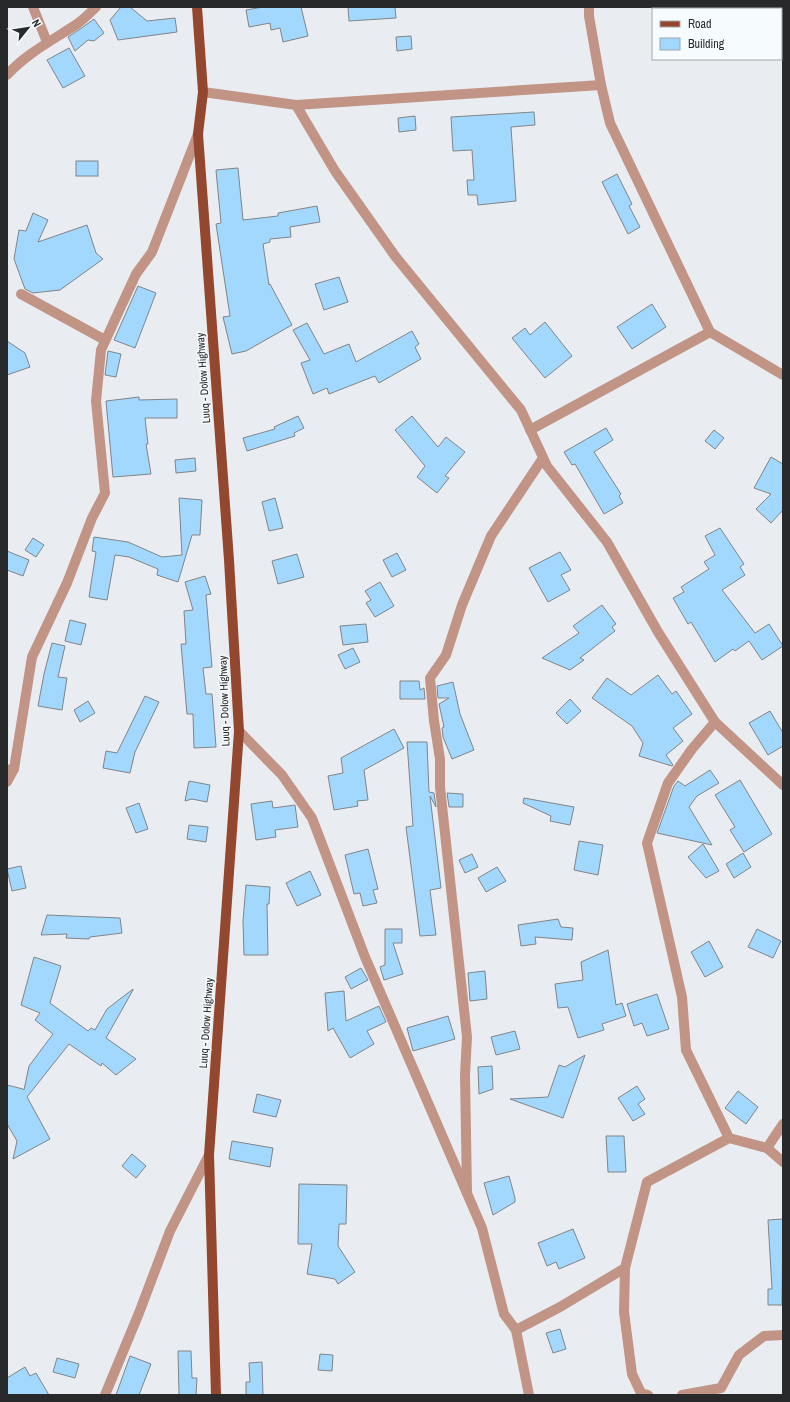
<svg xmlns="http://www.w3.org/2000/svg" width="790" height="1402" font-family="'Archivo Narrow',sans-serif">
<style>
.building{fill:#a2d7fe;stroke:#818588}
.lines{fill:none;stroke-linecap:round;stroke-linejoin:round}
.street{stroke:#c19486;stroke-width:10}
.primary{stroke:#94472f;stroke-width:10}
.labels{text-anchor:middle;stroke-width:3;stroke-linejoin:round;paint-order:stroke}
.street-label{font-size:11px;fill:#28292a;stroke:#f6fbfe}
</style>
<rect width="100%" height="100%" fill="#e9edf1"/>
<g class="building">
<path d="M121,7H130L147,21L175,18L177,32L118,40L110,20Z"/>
<path d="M263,7H301L308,36L283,42L280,28L271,30L270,23L249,27L246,10Z"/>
<path d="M348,7H395L396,18L349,21Z"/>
<path d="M94,19L104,33L94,41L88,40L75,51L68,37L83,27Z"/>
<path d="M411,36L412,49L397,51L396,37Z"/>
<path d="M69,48L85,76L63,88L47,60Z"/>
<path d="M534,112L535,125L511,127L516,201L478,205L477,195H468L467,180H474L472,150L453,151L451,117Z"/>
<path d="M415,116L416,130L399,132L398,118Z"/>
<rect x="76" y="161" width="22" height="15"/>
<path d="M238,168L243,220L278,216V213L317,206L320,222L290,227L291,237L270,239V242L263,244L269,285L270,284L292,325L246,351L232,354L223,317L230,316L216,224L221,223L216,170Z"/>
<path d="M617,174L632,204L629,206L640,227L628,234L602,182Z"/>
<path d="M33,213L48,220L38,242L87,225L96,253L103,259L60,290L33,293L25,289L14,259L19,230L26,231Z"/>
<path d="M339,277L348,302L324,310L315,284Z"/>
<path d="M138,286L156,293L135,348L114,340Z"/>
<path d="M652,304L666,327L632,349L617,327Z"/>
<path d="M545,322L572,356L545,378L512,338L525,328L530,335Z"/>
<path d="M307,323L324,354L349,344L356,362L412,331L419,344L415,347L421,359L379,383L375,376L329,394L327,388L313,394L301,363L310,360L293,330Z"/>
<path d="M7,341L25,353L30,367L7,375Z"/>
<path d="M108,351L121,354L116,377L105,375Z"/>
<path d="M139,397V400L177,399V418H145L148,444H146L151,474L113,477L106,401Z"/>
<path d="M298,416L304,428L294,433L295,436L247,451L243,438L275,429L274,427Z"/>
<path d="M412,416L438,447L446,437L465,452L445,476L449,478L437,493L417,477L425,466L395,430Z"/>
<path d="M606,428L613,440L594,452L621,494L619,496L623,503L604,514L575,464L572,465L564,452Z"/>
<path d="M714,430L724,438L715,449L705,441Z"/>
<path d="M771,457L783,464V510L771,523L756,509L771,494L754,488Z"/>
<path d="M195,458L196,471L176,473L175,460Z"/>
<path d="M179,498L202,500L200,535H192L178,582L157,575L158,569L129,557L115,555L107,600L89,597L96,552L92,551L94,537L128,542L162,557L182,555Z"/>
<path d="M275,498L283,528L269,531L262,502Z"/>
<path d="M720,528L744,564L740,567L745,575L722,590L755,633L769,624L783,646L762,660L749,641L735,651L733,649L715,662L691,622L688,624L673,598L684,592L681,587L709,569L704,562L715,555L705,536Z"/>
<path d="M33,538L44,545L36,557L25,550Z"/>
<path d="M7,551L29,560L23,576L7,570Z"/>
<path d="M560,552L571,570L561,575L570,590L548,602L529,568Z"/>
<path d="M397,553L406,570L392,577L383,560Z"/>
<path d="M297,554L304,577L278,584L272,561Z"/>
<path d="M205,576L211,594L206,595L212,667L203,668L206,694H212L216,747L194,748L193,714H187L181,644H186L184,611L193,610L185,582Z"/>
<path d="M380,582L394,606L375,617L366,603L371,600L365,591Z"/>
<path d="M602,605L616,624L612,627L615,631L580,658L584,660L570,670L542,658L579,633L573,626Z"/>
<path d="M70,620L86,624L81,645L65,641Z"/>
<path d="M366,624L368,642L343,645L340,626Z"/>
<path d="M52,643L65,646L58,677L67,678L62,710L38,706L44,674Z"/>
<path d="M353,648L360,662L345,669L338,655Z"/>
<path d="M658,675L672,694L676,691L692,714L673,728L683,741L666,755L673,765L672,766L639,756L643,743L632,726L592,698L607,678L631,695Z"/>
<path d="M400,681H419L420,690L424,688L425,699H400Z"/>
<path d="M453,682L460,714L474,750L452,759L443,737L442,728L444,727L439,704L449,698H438L437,686Z"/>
<path d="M145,696L159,702L135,752L130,773L103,768L106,751L117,753Z"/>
<path d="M570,699L581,711L567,724L556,713Z"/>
<path d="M88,701L95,713L80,722L74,710Z"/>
<path d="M770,711L783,733V746L768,755L749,723Z"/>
<path d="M394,729L404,748L364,770L368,800L357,801L358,806L334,810L328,776L343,773L341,758Z"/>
<path d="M407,742H427L429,792L434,793L436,807L430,796L441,888L430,890L436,935L420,936L406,827L413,826Z"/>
<path d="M710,770L719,783L697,796L689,807L712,845L657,833L674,786L678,781L685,786Z"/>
<path d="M740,780L772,834L744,852L730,830L735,827L715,795Z"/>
<path d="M189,781L210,785L207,802L192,799L185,801Z"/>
<path d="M447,793L463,794V807H449Z"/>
<path d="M524,798L574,807L570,825L550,821L551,816L523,803Z"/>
<path d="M272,801L273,808L295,805L298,827L275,830L276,837L256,840L251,804Z"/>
<path d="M139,803L148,829L136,833L126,808Z"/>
<path d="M189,825L208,827L206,842L187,839Z"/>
<path d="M579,841L603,845L598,875L574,870Z"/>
<path d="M703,844L719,871L706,878L688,857Z"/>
<path d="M368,849L378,889L373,890L377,903L363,906L360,893L354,894L345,855Z"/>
<path d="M743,853L751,867L734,878L726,864Z"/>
<path d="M472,854L478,867L465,873L459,860Z"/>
<path d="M21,866L26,888L12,891L7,869Z"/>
<path d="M497,867L506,881L486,892L478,878Z"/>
<path d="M310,871L321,895L297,906L286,883Z"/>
<path d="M246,885L270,887L269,904H267L268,955H244L243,921Z"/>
<path d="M47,915L120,918L122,933L90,937L89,939L66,938L67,934L41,935Z"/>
<path d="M558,919L561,927L573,928L572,940L535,937L536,944L521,946L518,925Z"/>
<path d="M385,929H402V943H393L403,974L384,980L380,967L385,965Z"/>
<path d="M757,929L781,941L773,958L748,947Z"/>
<path d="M709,941L723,967L705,977L691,952Z"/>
<path d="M608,950L616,1005L622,1003L626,1016L602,1024L604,1030L578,1038L568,1007L558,1008L555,984L583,980L581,962Z"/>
<path d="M34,957L61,966L50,1003L88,1031L91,1028L95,1030L107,1009L133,989V990L106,1038L136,1059L116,1075L102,1063L101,1066L69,1044L27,1097L50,1139L13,1159L17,1141L7,1124V1085L23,1089L24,1090L29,1066L53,1034L35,1020L40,1013L21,1005Z"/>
<path d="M361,968L368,980L351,989L345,977Z"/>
<path d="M485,971L487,999L470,1001L468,973Z"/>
<path d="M344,991L346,1021L379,1006L386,1022L367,1031L374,1044L350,1058L333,1028L328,1031L325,993Z"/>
<path d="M657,994L669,1029L647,1036L642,1023L634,1026L627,1004Z"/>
<path d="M448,1016L455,1039L413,1051L407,1028Z"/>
<path d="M515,1031L520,1049L496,1055L491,1037Z"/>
<path d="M585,1055L563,1118L510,1099L548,1097L559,1065L565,1067Z"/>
<path d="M492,1066L493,1089L479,1094L478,1067Z"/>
<path d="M637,1086L645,1099L638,1104L645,1114L633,1121L618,1098Z"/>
<path d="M738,1091L758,1107L746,1124L725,1108Z"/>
<path d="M257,1094L281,1100L276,1117L253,1112Z"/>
<path d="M606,1136H624L626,1172H608Z"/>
<path d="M232,1141L273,1148L270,1167L229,1159Z"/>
<path d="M132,1154L146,1166L136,1178L122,1166Z"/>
<path d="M509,1176L515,1198V1202L493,1215L484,1183Z"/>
<path d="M299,1184L347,1185L346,1224H339L338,1246L355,1272L338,1284L335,1279L307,1274L312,1244H298Z"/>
<path d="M783,1219L782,1305H768V1289H772L768,1220Z"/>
<path d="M573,1229L585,1258L559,1269L556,1262L547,1266L538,1243Z"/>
<path d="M560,1329L566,1349L553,1353L546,1333Z"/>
<path d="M178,1351H191L192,1378H197L196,1395H179Z"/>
<path d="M320,1354L333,1355L332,1371L318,1370Z"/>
<path d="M130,1356L151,1364L139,1395H116Z"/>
<path d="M57,1358L79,1364L75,1378L53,1372Z"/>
<path d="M262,1362L263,1395H246V1382H250L249,1363Z"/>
<path d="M25,1367L30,1376L36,1373L49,1395H7V1378Z"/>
</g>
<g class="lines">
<g class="street">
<path d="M33,7L47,42"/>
<path d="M7,75C27,53 53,40 77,24C84,19 90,13 96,7"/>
<path d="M203,92L296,105L335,171L395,256L521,410L547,466L607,542L658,632L715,722L783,785"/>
<path d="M296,105L601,85"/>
<path d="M21,294L105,340"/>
<path d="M710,332L783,375"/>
<path d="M530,430L710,332L610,123L601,85L589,16V7"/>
<path d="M715,722L692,749L668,783L647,843L682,997L686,1050L729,1138L767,1148L783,1162"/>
<path d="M239,731L282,775L312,818L365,957L482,1228L504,1314L516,1330L529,1395"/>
<path d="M14,769L32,657L67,583L92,518L105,493L96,401L101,350L136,274L152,252L198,134"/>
<path d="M7,770L14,769L7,782"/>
<path d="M767,1148L783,1124"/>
<path d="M467,1193L465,1075L467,1037L440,787V759L434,721L430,678L446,655L462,605L491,536L543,458"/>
<path d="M625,1268L624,1312L632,1374L641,1393L648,1395"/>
<path d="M516,1330L560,1307L625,1268L647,1182L729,1138"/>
<path d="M105,1395L139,1313L170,1231L209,1155"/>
<path d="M682,1395L721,1388L739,1355L764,1336L783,1335"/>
</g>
<path class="primary" d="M197,7L203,92L198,134L229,560L239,731L209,1155L216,1395"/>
</g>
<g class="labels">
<g class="street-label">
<text transform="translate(203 378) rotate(-94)" y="4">Luuq - Dolow Highway</text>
<text transform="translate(224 701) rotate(-92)" y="4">Luuq - Dolow Highway</text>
<text transform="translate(206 1023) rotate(-86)" y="4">Luuq - Dolow Highway</text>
</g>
</g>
<rect width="790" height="1402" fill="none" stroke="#28292a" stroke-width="16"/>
<rect x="652" y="8" width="130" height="52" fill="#f6fbfe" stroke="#a4a7a9"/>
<rect x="660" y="21" width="20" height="6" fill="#94472f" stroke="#a4a7a9"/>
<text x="688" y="28" font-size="12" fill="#28292a">Road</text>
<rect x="660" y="38" width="20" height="12" fill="#a2d7fe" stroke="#a4a7a9"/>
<text x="688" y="48" font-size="12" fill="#28292a">Building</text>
<g transform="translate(28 28) rotate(60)" stroke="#f6fbfe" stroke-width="3" paint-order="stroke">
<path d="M0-3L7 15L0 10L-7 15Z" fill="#28292a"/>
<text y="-6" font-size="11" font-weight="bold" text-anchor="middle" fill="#28292a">N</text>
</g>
</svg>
